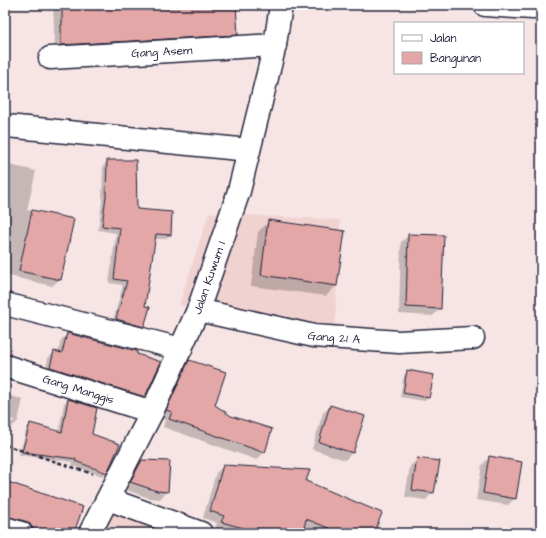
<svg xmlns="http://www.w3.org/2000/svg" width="546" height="538" font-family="'Architects Daughter',sans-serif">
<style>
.built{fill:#f0d2d1}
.shadow{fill:#0003}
.building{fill:#e2a7a6;stroke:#22223b}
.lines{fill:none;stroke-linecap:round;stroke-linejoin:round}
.street-casing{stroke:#22223b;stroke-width:25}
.path{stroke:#22223b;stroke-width:2.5;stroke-dasharray:4 3;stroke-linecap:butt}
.street{stroke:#fff;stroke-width:22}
.labels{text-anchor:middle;stroke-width:3;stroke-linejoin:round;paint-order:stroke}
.street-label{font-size:12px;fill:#22223b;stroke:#fff}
</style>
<rect width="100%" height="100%" fill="#f6e5e4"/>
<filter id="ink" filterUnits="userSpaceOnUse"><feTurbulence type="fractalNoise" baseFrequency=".025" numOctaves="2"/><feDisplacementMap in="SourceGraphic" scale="8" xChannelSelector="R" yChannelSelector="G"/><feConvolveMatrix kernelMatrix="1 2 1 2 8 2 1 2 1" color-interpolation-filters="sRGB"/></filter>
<g filter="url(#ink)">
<g class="built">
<path d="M209,213L340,220L335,325L179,305Z"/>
<path d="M104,497L210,533H83Z"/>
</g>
<g class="shadow">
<path d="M53,5H236L237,34L230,41L55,51Z"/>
<path d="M107,161L136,210L170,235L165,239H155L144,307L143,326L139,331L112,324L123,285L109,283L116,233L98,230L102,202L103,166Z"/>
<path d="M5,164L36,171L27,210L73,220L60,279L52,286L5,275Z"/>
<path d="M269,221L336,286L326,296L251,286L258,232Z"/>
<path d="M409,235L440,308L433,316L399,314L401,242Z"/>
<path d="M67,334L144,396L138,402L45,373L48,358L55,352L58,353L61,340Z"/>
<path d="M190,361L214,405L264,452L257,460L163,427L165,420L160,418L182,368Z"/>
<path d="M408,372L428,398L425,401L400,397L404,375Z"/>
<path d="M5,395L23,399L18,421L11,428L5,427V420L14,422V420L5,418Z"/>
<path d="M68,400L96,409L91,435L106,472L102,476L72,465L73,462L19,455L27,428L30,424L59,432L64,403Z"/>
<path d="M331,406L353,452L345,460L312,449L323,413Z"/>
<path d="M489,458L515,498L508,505L476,500L482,465Z"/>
<path d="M418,459L433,492L426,500L405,497L410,466Z"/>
<path d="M142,461L167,491L160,499L149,498L124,489L134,468Z"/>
<path d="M223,466L373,533H228L215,529L217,523L203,518L216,473Z"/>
<path d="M5,482L73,533H24L5,524Z"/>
</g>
<g class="building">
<path d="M62,5H236L238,35L61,45V25H62Z"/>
<path d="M107,160H136L137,209L172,212L171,235L156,234L145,306L150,307L144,327L116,319L127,281L114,279L120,228L102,226L106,196Z"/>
<path d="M32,210L74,219L61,280L19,271Z"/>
<path d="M268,220L345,231L337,286L261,275Z"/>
<path d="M408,234L444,235L441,309L406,307Z"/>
<path d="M67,333L137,351V354L161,362L145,397L50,367L54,351L62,353Z"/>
<path d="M189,360L226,372L215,405L231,416L272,429L265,453L169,419L172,412L166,410Z"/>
<path d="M407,370L434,375L429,398L403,393Z"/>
<path d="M68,399L97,408L92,434L120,444L107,473L75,461L76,459L22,452L30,423L62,432Z"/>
<path d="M330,405L365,416L353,453L319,442Z"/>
<path d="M489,456L522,462L516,499L483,493Z"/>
<path d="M417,458L440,461L434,493L412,490Z"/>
<path d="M142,460L170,461L168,492L157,491L130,482Z"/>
<path d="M223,465L310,470L306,481L382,513L374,533H341L306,519L303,533H262L221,522L224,516L210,511Z"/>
<path d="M5,481L83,507L74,533H43L33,529L30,524L25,521L5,516Z"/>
</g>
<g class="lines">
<g class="street-casing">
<g id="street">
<path d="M485,5L533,8"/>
<path id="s1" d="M50,58L275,45"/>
<path d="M7,126L249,150"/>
<path d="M5,304L181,349"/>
<path id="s2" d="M198,310L314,336L399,342L473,338"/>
<path id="s3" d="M5,366L152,412"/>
<path d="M108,499L201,533"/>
<path d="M5,528L21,533"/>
<path id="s4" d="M90,533L152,412L198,310L239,191L275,45L281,5"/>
</g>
</g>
<path class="path" d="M5,445L93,474"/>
<use href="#street" class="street"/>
</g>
</g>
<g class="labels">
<g class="street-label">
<text dy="4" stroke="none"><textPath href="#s1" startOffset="112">Gang Asem</textPath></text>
<text dy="4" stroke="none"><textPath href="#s4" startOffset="282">Jalan Kuwum 1</textPath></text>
<text dy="4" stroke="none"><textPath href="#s2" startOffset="139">Gang 21 A</textPath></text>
<text dy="4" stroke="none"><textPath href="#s3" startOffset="77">Gang Manggis</textPath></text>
</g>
</g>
<rect width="546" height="538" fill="none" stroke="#fff" stroke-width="20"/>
<rect x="10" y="10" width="526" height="518" fill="none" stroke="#22223b" stroke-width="1.5" filter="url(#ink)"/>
<rect x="394" y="22" width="130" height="52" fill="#ffffff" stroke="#a7a7b1"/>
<rect x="402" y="35" width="20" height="6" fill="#ffffff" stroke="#a7a7b1"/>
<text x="430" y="42" font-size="12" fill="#22223b">Jalan</text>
<rect x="402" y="52" width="20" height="12" fill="#e2a7a6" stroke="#a7a7b1"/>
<text x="430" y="62" font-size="12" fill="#22223b">Bangunan</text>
</svg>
